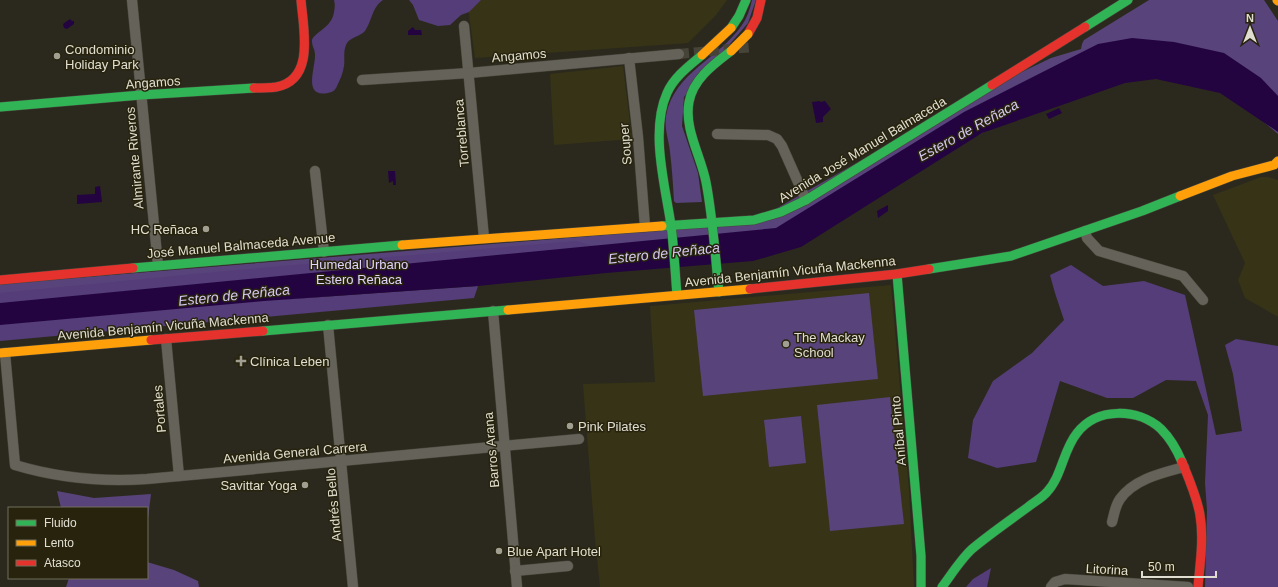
<svg xmlns="http://www.w3.org/2000/svg" width="1278" height="587" font-family="Helvetica,sans-serif">
<style>
.built{fill:#373317}
.green{fill:#58437a}
.forest{fill:#553d79}
.water{fill:#230441}
.lines{fill:none;stroke-linecap:round;stroke-linejoin:round}
.street-tunnel{stroke:#464438;stroke-width:10;stroke-dasharray:10 5;stroke-linecap:butt}
.street-casing{stroke:#48463c;stroke-width:11}
.fast-casing{stroke:#48463c;stroke-width:10}
.slow-casing{stroke:#48463c;stroke-width:10}
.jam-casing{stroke:#48463c;stroke-width:10}
.street{stroke:#646259;stroke-width:10}
.fast{stroke:#30b455;stroke-width:9}
.slow{stroke:#ff9f0a;stroke-width:9}
.jam{stroke:#e5322d;stroke-width:9}
.slow-bridge-casing{stroke:#48463c;stroke-width:10;stroke-linecap:butt}
.slow-bridge{stroke:#ff9f0a;stroke-width:9}
.poi-dot{fill:#a19f92;stroke:#27230d;stroke-width:1.5}
.labels{text-anchor:middle;stroke-width:3;stroke-linejoin:round;paint-order:stroke}
.poi-label{font-size:13px;fill:#e0ded1;stroke:#27230d;text-anchor:start}
.street-label{font-size:13px;fill:#e0ded1;stroke:#27230d}
.park-label{font-size:13px;fill:#e0d3fd;stroke:#27230d}
.water-label{font-size:14px;font-style:italic;fill:#d4c7f1;stroke:#27230d}
</style>
<rect width="100%" height="100%" fill="#2b291d"/>
<g class="built">
<path d="M467,0H727L716,15L688,43L475,58Z"/>
<path d="M623,66L632,139L554,145L550,74Z"/>
<path d="M1261,177H1268L1278,180V317L1245,298L1238,280L1245,263L1213,195Z"/>
<path d="M891,285L909,490L914,587H600L595,539L583,384L655,382L650,306Z"/>
</g>
<g class="green">
<path d="M752,0H756L748,23L684,97L682,126L698,173L702,202L676,203L674,201C673,185 672,168 670,152C669,140 664,129 666,116C674,72 719,59 742,25C747,18 750,9 752,0Z"/>
<path d="M1149,0H1264L1278,21V134L1220,85L1183,74L1064,90L744,258L0,326V284L751,223L990,87L1051,58L1081,49L1082,44L1084,40Z"/>
<path d="M869,293L878,379L703,396L694,310Z"/>
<path d="M890,397L904,524L830,531L817,405Z"/>
<path d="M801,416L806,463L769,467L764,420Z"/>
<path d="M57,491L94,498L151,494L147,527V508H61Z"/>
<path d="M147,562L174,570L198,581L199,587H66L69,578H147Z"/>
</g>
<g class="forest">
<path d="M334,0H383C372,7 372,21 365,31C360,37 349,37 346,45C343,52 345,59 344,66C343,73 340,80 337,86C335,91 332,92 328,93C302,98 316,67 315,54C315,50 312,46 312,42C311,33 332,29 334,12C335,7 335,4 334,0Z"/>
<path d="M409,0H481L469,12L461,15L450,25L438,26L419,20L413,5Z"/>
<path d="M576,241L593,246L0,303V293L226,271Z"/>
<path d="M1071,265L1103,286L1144,281L1185,295L1216,435L1242,431L1233,374L1225,345L1236,339L1278,346V587H1205L1207,510L1205,483L1208,415L1196,381L1166,380L1133,398H1107L1060,381L1036,462L997,468L968,458L973,420L993,381L1032,353L1064,320L1055,293L1050,275Z"/>
<path d="M478,286L474,298L0,341V325L264,301Z"/>
<path d="M991,568L987,587H966L973,579Z"/>
</g>
<g class="water">
<path d="M70,19L72,21H74V24L67,29L64,28L63,24Z"/>
<path d="M413,27L415,30H421L422,35H408V31Z"/>
<path d="M1132,38L1174,42L1224,53L1261,78L1278,96V132L1220,93L1156,79L1125,83L982,133L801,247L753,261L606,273L478,286L264,301L0,325V303L776,228L964,112L1098,44Z"/>
<path d="M820,101V102L825,101L831,109L823,117V122L816,123L812,102Z"/>
<path d="M1059,108L1062,113L1049,119L1046,114Z"/>
<path d="M388,171H395L396,185H393V181L389,183Z"/>
<path d="M100,186L102,202L77,204V195L95,194V187Z"/>
<path d="M888,205V211L878,218L877,211Z"/>
</g>
<g class="lines">
<path class="street-tunnel" d="M679,54L753,47"/>
<g class="street-casing">
<g id="street">
<path d="M132,0L158,265"/>
<path d="M464,26L484,238"/>
<path d="M629,58L638,137L645,227"/>
<path d="M362,80L469,73L679,54"/>
<path d="M717,134L768,135L777,139L782,146L806,200"/>
<path d="M315,171L324,252"/>
<path d="M1085,231L1087,238L1099,251L1183,276L1203,300"/>
<path d="M493,311L517,587"/>
<path d="M328,325L353,587"/>
<path d="M166,339L179,476"/>
<path d="M5,353L15,465C58,478 101,482 147,479L579,439"/>
<path d="M1112,522C1114,515 1115,506 1120,499C1134,479 1162,473 1184,467"/>
<path d="M515,571L568,566"/>
<path d="M1051,587L1055,582L1065,579L1188,587"/>
</g>
</g>
<g class="fast-casing">
<g id="fast">
<path d="M1085,27L1128,0"/>
<path d="M731,28L739,16L746,0"/>
<path d="M0,107L141,95L254,88"/>
<path d="M662,226L754,220L781,212L806,200L992,85"/>
<path d="M133,268L402,245"/>
<path d="M929,269L1011,256L1142,211L1180,196"/>
<path d="M897,274L921,556V587"/>
<path d="M719,292C715,255 713,218 706,182C701,156 684,129 689,102C693,79 714,64 731,51"/>
<path d="M677,295C675,272 674,248 671,225C665,185 650,131 667,93C674,77 689,66 702,55"/>
<path d="M263,331L508,310"/>
<path d="M942,587C951,575 961,559 972,549C990,534 1009,521 1028,507C1034,502 1042,498 1047,492C1062,476 1063,450 1077,433C1097,407 1138,408 1161,429C1170,438 1177,450 1182,462"/>
</g>
</g>
<g class="slow-casing">
<g id="slow">
<path d="M1277,0L1278,1"/>
<path d="M1180,196L1232,176L1274,165L1278,161"/>
<path d="M402,245L662,226"/>
<path d="M508,310L750,289"/>
<path d="M0,353L151,340"/>
</g>
</g>
<g class="jam-casing">
<g id="jam">
<path d="M748,34L757,18L761,0"/>
<path d="M992,85L1085,27"/>
<path d="M254,88C262,88 269,88 276,87C316,80 303,27 301,0"/>
<path d="M0,280L133,268"/>
<path d="M750,289L897,274L929,269"/>
<path d="M151,340L263,331"/>
<path d="M1182,462C1189,479 1197,497 1200,515C1204,539 1200,563 1198,587"/>
</g>
</g>
<use href="#street" class="street"/>
<use href="#fast" class="fast"/>
<use href="#slow" class="slow"/>
<use href="#jam" class="jam"/>
<g class="slow-bridge-casing">
<g id="slow-bridge">
<path d="M731,51L748,34"/>
<path d="M702,55L731,28"/>
</g>
</g>
<use href="#slow-bridge" class="slow-bridge"/>
</g>
<g class="poi-dot">
<circle cx="57" cy="56" r="4"/>
<circle cx="206" cy="229" r="4"/>
<circle cx="786" cy="344" r="4"/>
<path d="M239 355h4v4h4v4h-4v4h-4v-4h-4v-4h4z"/>
<circle cx="570" cy="426" r="4"/>
<circle cx="305" cy="485" r="4"/>
<circle cx="499" cy="551" r="4"/>
</g>
<g class="labels">
<g class="poi-label">
<text x="65" y="54">Condominio<tspan x="65" dy="15">Holiday Park</tspan></text>
<text x="198" y="234" text-anchor="end">HC Reñaca</text>
<text x="794" y="342">The Mackay<tspan x="794" dy="15">School</tspan></text>
<text x="250" y="366">Clínica Leben</text>
<text x="578" y="431">Pink Pilates</text>
<text x="297" y="490" text-anchor="end">Savittar Yoga</text>
<text x="507" y="556">Blue Apart Hotel</text>
</g>
<g class="street-label">
<text transform="translate(519 55) rotate(-5)" y="5">Angamos</text>
<text transform="translate(153 82) rotate(-4)" y="5">Angamos</text>
<text transform="translate(461 133) rotate(-95)" y="5">Torreblanca</text>
<text transform="translate(625 144) rotate(-95)" y="5">Souper</text>
<text transform="translate(862 149) rotate(-31)" y="5">Avenida José Manuel Balmaceda</text>
<text transform="translate(134 158) rotate(-95)" y="5">Almirante Riveros</text>
<text transform="translate(241 245) rotate(-5)" y="5">José Manuel Balmaceda Avenue</text>
<text transform="translate(790 271) rotate(-6)" y="5">Avenida Benjamín Vicuña Mackenna</text>
<text transform="translate(163 326) rotate(-5)" y="5">Avenida Benjamín Vicuña Mackenna</text>
<text transform="translate(159 409) rotate(-95)" y="5">Portales</text>
<text transform="translate(898 431) rotate(-95)" y="5">Aníbal Pinto</text>
<text transform="translate(491 450) rotate(-95)" y="5">Barros Arana</text>
<text transform="translate(295 452) rotate(-5)" y="5">Avenida General Carrera</text>
<text transform="translate(333 505) rotate(-95)" y="5">Andrés Bello</text>
<text transform="translate(1107 569) rotate(3)" y="5">Litorina</text>
</g>
<g class="park-label">
<text x="359" y="269">Humedal Urbano<tspan x="359" dy="15">Estero Reñaca</tspan></text>
</g>
<g class="water-label">
<text transform="translate(968 130) rotate(-29)" y="5">Estero de Reñaca</text>
<text transform="translate(664 253) rotate(-6)" y="5">Estero de Reñaca</text>
<text transform="translate(234 295) rotate(-6)" y="5">Estero de Reñaca</text>
</g>
</g>
<rect x="8" y="507" width="140" height="72" fill="#27230d" stroke="#716e5b"/>
<rect x="16" y="520" width="20" height="6" fill="#30b455" stroke="#716e5b"/>
<text x="44" y="527" font-size="12" fill="#e0ded1">Fluido</text>
<rect x="16" y="540" width="20" height="6" fill="#ff9f0a" stroke="#716e5b"/>
<text x="44" y="547" font-size="12" fill="#e0ded1">Lento</text>
<rect x="16" y="560" width="20" height="6" fill="#e5322d" stroke="#716e5b"/>
<text x="44" y="567" font-size="12" fill="#e0ded1">Atasco</text>
<g transform="translate(1250 28)" stroke="#27230d" stroke-width="3" paint-order="stroke">
<path d="M0-3L7 15L0 10L-7 15Z" fill="#e0ded1"/>
<text y="-6" font-size="11" font-weight="bold" text-anchor="middle" fill="#e0ded1">N</text>
</g>
<path d="M1142 571v6h74v-6" fill="none" stroke="#e0ded1" stroke-width="2"/>
<text x="1148" y="571" font-size="12" fill="#e0ded1" stroke="#27230d" stroke-width="3" paint-order="stroke">50 m</text>
</svg>
